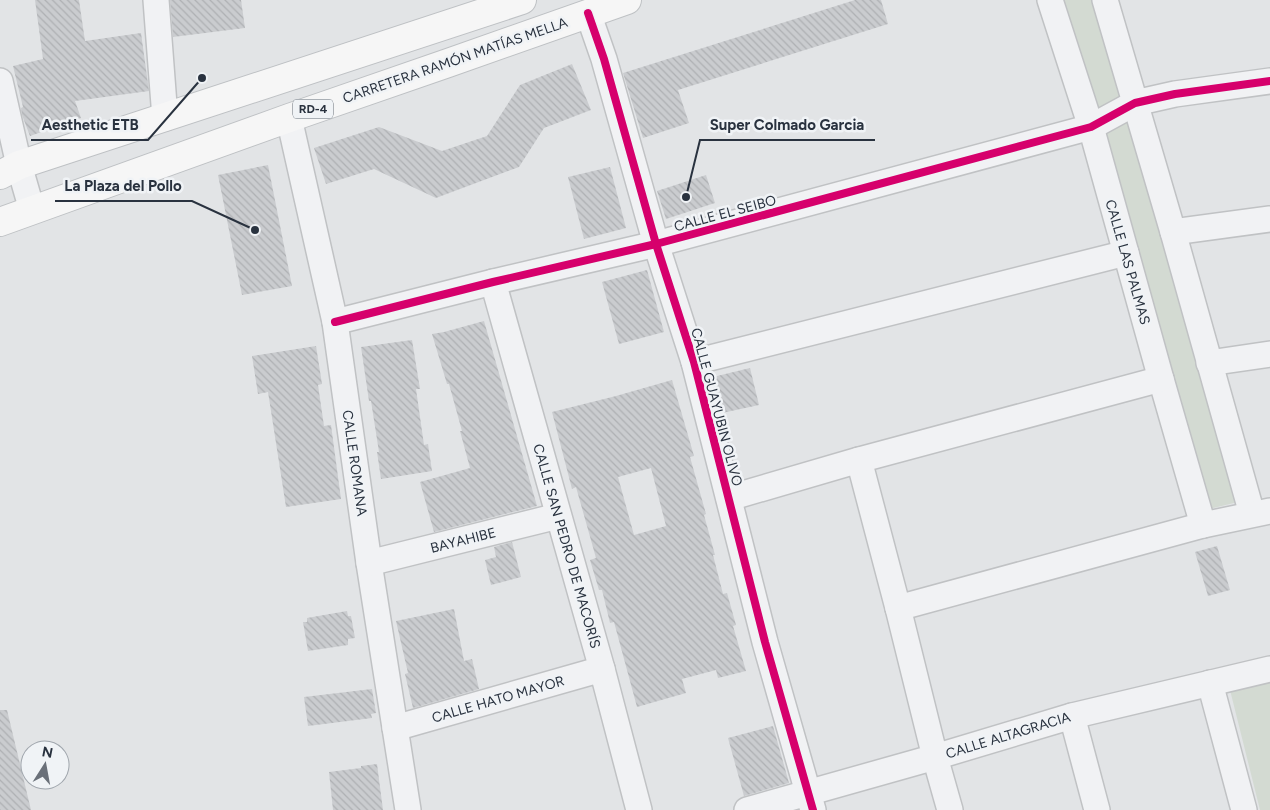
<svg xmlns="http://www.w3.org/2000/svg" width="1270" height="810" font-family="Figtree,sans-serif">
<style>
.green{fill:#d3dad2}
.building{fill:url(#building-back-hatch);fill-rule:evenodd}
.lines{fill:none;stroke-linecap:round;stroke-linejoin:round}
.street-casing{stroke:#c0c2c4;stroke-width:28}
.primary-casing{stroke:#bec1c4;stroke-width:30}
.street{stroke:#f1f2f4;stroke-width:25}
.primary{stroke:#f6f6f6;stroke-width:28}
.cycleway-casing{stroke:#f0f3f6;stroke-width:11}
.cycleway{stroke:#d6006c;stroke-width:8}
.labels{text-anchor:middle;stroke-width:5;stroke-linejoin:round;paint-order:stroke}
.shield{fill:#f0f3f6;stroke:#656c76;stroke-width:1}
.shield-label{font-size:12px;font-weight:bold;fill:#29323f}
.street-label{font-size:14px;fill:#29323f;stroke:#f0f3f6}
.leader{fill:none;stroke:#29323f;stroke-width:2}
.callout-dot{fill:#29323f;stroke:#f0f3f6;stroke-width:2}
.callout-label{font-size:15px;text-anchor:middle;font-weight:bold;fill:#29323f;stroke:#f0f3f6;stroke-width:5;stroke-linejoin:round;paint-order:stroke}
</style>
<defs>
<pattern id="building-back-hatch" width="6" height="6" patternUnits="userSpaceOnUse" patternTransform="scale(1.25)"><rect width="6" height="6" fill="#cacccf"/><path d="M-1 5l2 2M0 0l6 6M5-1l2 2" fill="none" stroke="#aeb0b3"/></pattern>
</defs>
<rect width="100%" height="100%" fill="#e2e4e6"/>
<g class="green">
<path d="M1062,0H1093L1238,502L1209,509Z"/>
<path d="M1270,681V810H1260L1230,690Z"/>
</g>
<g class="building">
<path d="M35,0H79L85,41L141,33L149,91L75,101L81,118L30,136L22,115L21,108L23,107L13,66L43,59Z"/>
<path d="M170,0H241L245,28L173,37Z"/>
<path d="M855,0H881L888,24L678,90L689,123L643,138L623,73Z"/>
<path d="M572,64L591,110L544,128L519,167L436,198L374,169L326,184L314,148L379,127L442,151L487,136L520,85Z"/>
<path d="M268,165L292,286L242,295L218,175Z"/>
<path d="M610,167L626,228L584,239L568,177Z"/>
<path d="M706,175L715,203L666,219L657,191Z"/>
<path d="M647,270L664,332L619,344L602,282Z"/>
<path d="M484,321L537,506L434,532L420,482L470,468L460,431H462L449,384H447L432,334L444,332Z"/>
<path d="M412,340L420,389H416L424,445L428,444L432,471L381,479L377,452H379L371,401H369L361,347Z"/>
<path d="M316,346L322,384L318,385L324,426L331,425L341,499L286,507L268,392L258,394L252,356Z"/>
<path d="M750,368L759,405L722,413L713,377Z"/>
<path d="M672,380L694,456L690,457L706,514L704,515L715,555H713L723,594L727,593L736,625L733,626L746,671L718,678L716,670L682,679L686,693L637,707L614,622L610,623L602,590H599L590,560L596,558L576,487L572,489L552,412L616,396ZM651,468L666,526L634,535L618,477Z"/>
<path d="M512,542L521,577L491,585L485,560L496,557L494,547Z"/>
<path d="M1217,546L1230,590L1208,596L1195,552Z"/>
<path d="M454,609L464,661L472,659L479,689L413,708L405,674L408,673L396,621Z"/>
<path d="M347,611L348,616H351L355,638L348,639V645L308,651L303,622H307V618Z"/>
<path d="M372,689L376,713L371,714L372,718L308,726L304,697Z"/>
<path d="M0,710H7L31,810H0Z"/>
<path d="M773,726L789,783L744,796L728,738Z"/>
<path d="M377,764L383,810H333L329,772L361,768V766Z"/>
</g>
<g class="lines">
<g class="street-casing">
<g id="street">
<path d="M156,0L165,118"/>
<path d="M1050,0L1091,127L1161,379L1203,525"/>
<path d="M1105,0L1173,232L1252,514"/>
<path d="M588,13L604,59L656,244L694,362L765,642L813,810"/>
<path d="M0,81L19,165L32,210"/>
<path d="M289,118L335,322L369,563L408,810"/>
<path d="M1173,232L1270,219"/>
<path d="M493,282L602,669L639,810"/>
<path d="M335,322L493,282L656,244L1091,127L1135,103L1175,94L1270,81"/>
<path d="M694,362L1126,253"/>
<path d="M1209,363L1270,354"/>
<path d="M859,460L898,608L935,757L950,810"/>
<path d="M729,498L859,460L1161,379"/>
<path d="M369,563L558,516"/>
<path d="M898,608L1203,525L1270,511"/>
<path d="M1210,683L1244,810"/>
<path d="M1072,716L1097,810"/>
<path d="M395,728L602,669"/>
<path d="M747,810L935,757L1072,716L1270,669"/>
</g>
</g>
<g class="primary-casing">
<g id="primary">
<path d="M0,175L19,165L522,0"/>
<path d="M0,222L289,118L448,63L627,0"/>
</g>
</g>
<use href="#street" class="street"/>
<use href="#primary" class="primary"/>
<g class="cycleway-casing">
<g id="cycleway">
<path d="M588,13L604,59L656,244L694,362L765,642L813,810"/>
<path d="M335,322L493,282L656,244L1091,127L1135,103L1175,94L1270,81"/>
</g>
</g>
<use href="#cycleway" class="cycleway"/>
</g>
<g class="labels">
<rect class="shield" x="293" y="99.5" width="40" height="19" rx="4"/>
<g class="shield-label">
<text x="313" y="113">RD-4</text>
</g>
<g class="street-label">
<text transform="translate(455 60) rotate(-19)" y="5">CARRETERA RAMÓN MATÍAS MELLA</text>
<text transform="translate(725 213) rotate(-15)" y="5">CALLE EL SEIBO</text>
<text transform="translate(1128 262) rotate(74)" y="5">CALLE LAS PALMAS</text>
<text transform="translate(717 407) rotate(75)" y="5">CALLE GUAYUBIN OLIVO</text>
<text transform="translate(355 463) rotate(82)" y="5">CALLE ROMANA</text>
<text transform="translate(463 540) rotate(-14)" y="5">BAYAHIBE</text>
<text transform="translate(567 546) rotate(74)" y="5">CALLE SAN PEDRO DE MACORÍS</text>
<text transform="translate(498 699) rotate(-16)" y="5">CALLE HATO MAYOR</text>
<text transform="translate(1008 735) rotate(-17)" y="5">CALLE ALTAGRACIA</text>
</g>
</g>
<path class="leader" d="M202 78L148 140H31M686 197L700 140H875M255 230L192 201H55"/>
<g class="callout-dot">
<circle cx="202" cy="78" r="5"/>
<circle cx="686" cy="197" r="5"/>
<circle cx="255" cy="230" r="5"/>
</g>
<g class="callout-label">
<text x="90" y="130">Aesthetic ETB</text>
<text x="787" y="130">Super Colmado Garcia</text>
<text x="123" y="191">La Plaza del Pollo</text>
</g>
<g transform="translate(45 765) rotate(11)"><circle r="24" fill="#f0f3f6" stroke="#a0a6ad"/>
<path d="M0-4L9 19L0 12L-9 19Z" fill="#6a7079"/>
<text y="-8" font-size="14" font-weight="bold" text-anchor="middle" fill="#29323f">N</text>
</g>
</svg>
